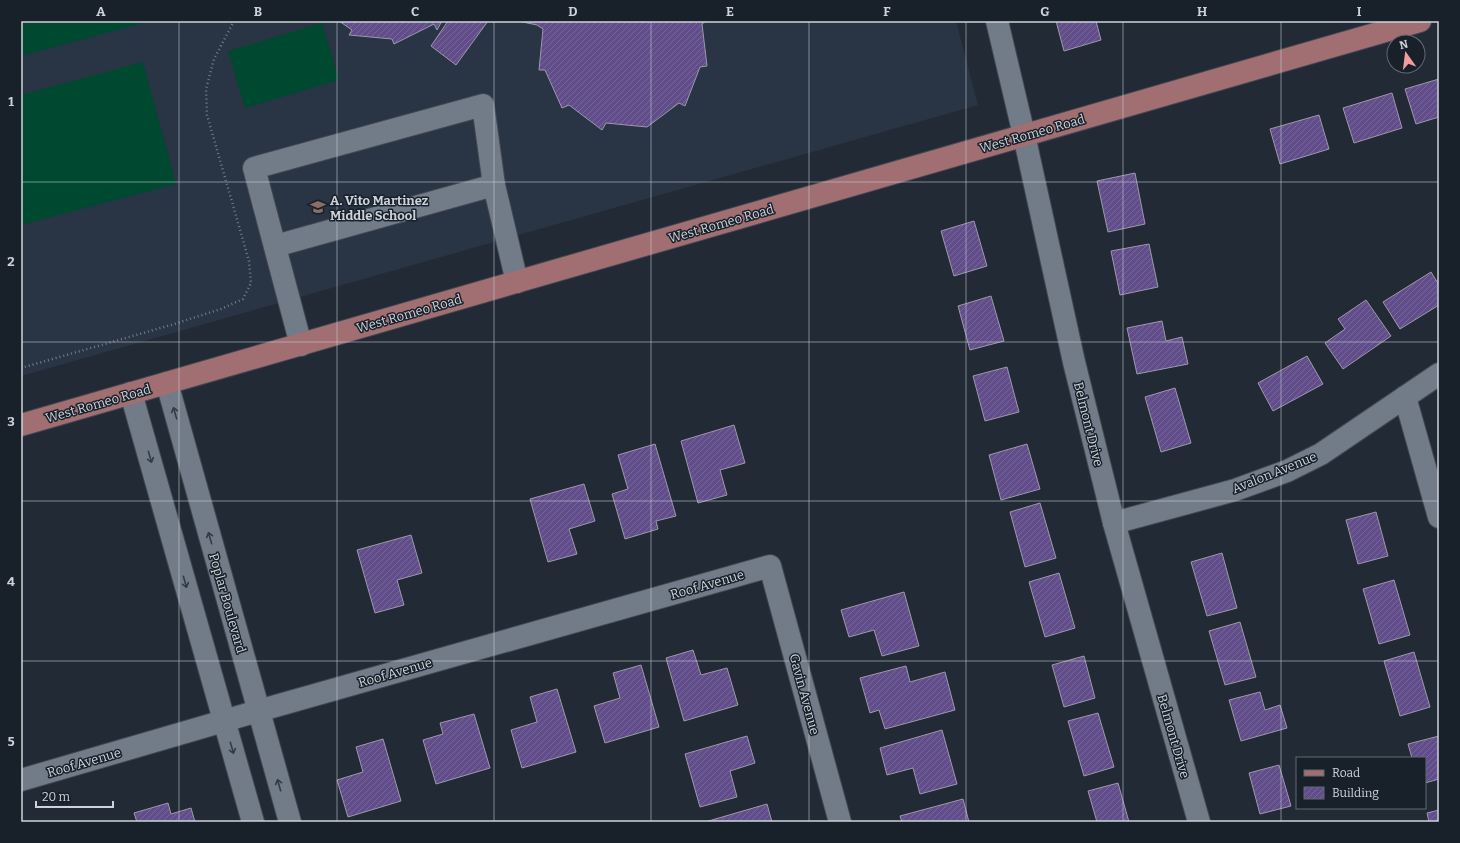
<svg xmlns="http://www.w3.org/2000/svg" width="1460" height="843" font-family="Bitter,serif">
<style>
.built{fill:#293444}
.pitch{fill:#004931}
.building{fill:url(#building-hatch);stroke:#9d99a9}
.lines{fill:none;stroke-linecap:round;stroke-linejoin:round}
.minor-casing{stroke:#424851;stroke-width:24}
.major-casing{stroke:#424851;stroke-width:24}
.path{stroke:#767d86;stroke-width:2.5;stroke-dasharray:1 3;stroke-linecap:butt}
.minor{stroke:#727b88;stroke-width:22}
.major{stroke:#a16e72;stroke-width:22}
.oneway{stroke:#333b46}
.grid{fill:none;stroke:#ced3db;stroke-width:1;stroke-opacity:0.55}
.labels{text-anchor:middle;stroke-width:3;stroke-linejoin:round;paint-order:stroke}
.street-label{font-size:13px;fill:#ced3db;stroke:#18202a}
.poi-label{font-size:13px;font-weight:bold;fill:#ced3db;stroke:#18202a;text-anchor:start}
.neatline{fill:none;stroke:#ced3db;stroke-width:1.5}
.grid-label{font-size:13px;text-anchor:middle;font-weight:bold;fill:#ced3db}
</style>
<defs>
<pattern id="building-hatch" width="6" height="6" patternUnits="userSpaceOnUse"><rect width="6" height="6" fill="#604d8a"/><path d="M-1 1l2-2M0 6l6-6M5 7l2-2" fill="none" stroke="#76669a"/></pattern>
</defs>
<rect width="100%" height="100%" fill="#222a35"/>
<path class="built" d="M21,21H956L978,105L21,376Z"/>
<g class="pitch">
<path d="M21,21H151L21,56Z"/>
<path d="M322,23L339,80L245,108L228,51Z"/>
<path d="M143,62L176,184L21,225V95Z"/>
</g>
<g class="building">
<path d="M339,21H442L437,30L434,24L394,44L392,39L349,35L352,30Z"/>
<path d="M448,21H488L456,65L431,46Z"/>
<path d="M518,21H706L702,24L707,66L700,67L685,106L679,103L647,127L606,123L602,130L569,105L562,108L545,70H539L543,29L537,25Z"/>
<path d="M1056,21H1096L1101,40L1064,51Z"/>
<path d="M1439,79V117L1416,124L1405,89Z"/>
<path d="M1392,93L1402,128L1354,143L1343,108Z"/>
<path d="M1319,115L1329,149L1280,164L1270,129Z"/>
<path d="M1135,173L1145,224L1108,232L1097,181Z"/>
<path d="M974,221L987,266L954,276L941,231Z"/>
<path d="M1149,244L1158,287L1120,295L1111,251Z"/>
<path d="M1431,272L1439,285V305L1400,329L1383,302Z"/>
<path d="M991,296L1004,341L970,350L958,306Z"/>
<path d="M1366,300L1391,336L1343,369L1325,343L1345,329L1338,319Z"/>
<path d="M1162,321L1166,341L1182,337L1188,364L1137,374L1127,328Z"/>
<path d="M1307,356L1323,384L1273,411L1258,383Z"/>
<path d="M1007,367L1019,412L985,421L973,376Z"/>
<path d="M1175,388L1191,443L1161,452L1145,397Z"/>
<path d="M734,425L745,463L720,470L727,495L698,503L681,441Z"/>
<path d="M655,444L676,516L656,521L658,529L625,539L612,494L628,489L618,455Z"/>
<path d="M1027,444L1040,489L1001,500L989,455Z"/>
<path d="M584,484L595,521L569,529L577,554L548,562L530,499Z"/>
<path d="M1040,503L1056,558L1025,567L1010,512Z"/>
<path d="M1376,512L1388,556L1358,564L1346,520Z"/>
<path d="M411,535L422,573L397,580L404,605L375,613L357,550Z"/>
<path d="M1222,553L1237,608L1207,616L1191,562Z"/>
<path d="M1059,573L1075,628L1045,637L1029,582Z"/>
<path d="M1394,580L1410,635L1379,644L1363,589Z"/>
<path d="M904,592L919,646L882,656L874,630L849,637L841,610Z"/>
<path d="M1240,622L1256,677L1225,685L1209,631Z"/>
<path d="M693,650L701,675L727,668L738,705L684,721L666,658Z"/>
<path d="M1414,652L1430,707L1400,716L1384,661Z"/>
<path d="M1084,656L1095,698L1064,707L1052,665Z"/>
<path d="M641,665L659,727L605,743L594,706L620,698L613,673Z"/>
<path d="M906,666L910,682L945,672L955,710L885,729L879,710L870,713L860,678Z"/>
<path d="M557,689L576,752L522,768L511,730L537,722L530,697Z"/>
<path d="M1260,692L1265,710L1280,705L1287,728L1241,741L1229,700Z"/>
<path d="M1098,713L1114,767L1084,776L1068,721Z"/>
<path d="M474,714L490,768L436,784L423,740L443,734L440,723Z"/>
<path d="M942,730L957,784L920,794L913,768L887,775L880,748Z"/>
<path d="M747,736L755,763L730,771L737,797L700,807L685,754Z"/>
<path d="M1439,736V779L1425,783V758H1412L1408,744Z"/>
<path d="M383,739L401,801L348,817L337,780L363,772L356,747Z"/>
<path d="M1279,765L1291,806L1260,814L1249,773Z"/>
<path d="M1118,783L1129,822H1097L1088,791Z"/>
<path d="M963,799L969,822H902L900,816Z"/>
<path d="M168,803L171,814L191,808L195,822H137L134,813Z"/>
<path d="M767,804L772,822H705Z"/>
<path d="M1439,810V822H1429L1427,813Z"/>
</g>
<g class="lines">
<g class="minor-casing">
<g id="minor">
<path d="M997,21L1024,135L1074,362L1114,523L1199,822"/>
<path d="M275,246L494,185"/>
<path d="M301,345L254,168L483,105L494,185L517,282"/>
<path d="M167,383L290,822"/>
<path d="M131,393L253,822"/>
<path d="M1405,397L1439,517"/>
<path d="M1114,523L1235,490L1287,471L1321,454L1439,374"/>
<path d="M21,780L258,711L770,566L840,822"/>
</g>
</g>
<g class="major-casing">
<path id="major" d="M21,425L1420,21"/>
</g>
<path class="path" d="M21,368L171,325L221,309L243,299L251,283L249,261L207,115L206,89L214,59L234,21"/>
<use href="#minor" class="minor"/>
<use href="#major" class="major"/>
</g>
<defs><path id="oneway-shaft" d="M-6 0H5M1.5-3L5.5 0L1.5 3" fill="none" stroke-width="1.6" stroke-linecap="round" stroke-linejoin="round"/></defs>
<g class="oneway">
<use href="#oneway-shaft" transform="translate(175 413) rotate(-106)"/>
<use href="#oneway-shaft" transform="translate(150 457) rotate(74)"/>
<use href="#oneway-shaft" transform="translate(210 538) rotate(-106)"/>
<use href="#oneway-shaft" transform="translate(185 582) rotate(74)"/>
<use href="#oneway-shaft" transform="translate(232 748) rotate(74)"/>
<use href="#oneway-shaft" transform="translate(279 785) rotate(-106)"/>
</g>
<path class="grid" d="M179,21V822M337,21V822M494,21V822M651,21V822M809,21V822M966,21V822M1123,21V822M1281,21V822M21,182H1439M21,342H1439M21,501H1439M21,661H1439"/>
<defs>
<g id="school-bare" transform="scale(1.2)"><path d="M0-5L7-2L0 1L-7-2ZM-4 1L0 2.5L4 1V4Q0 6-4 4Z" fill="#8d6e63" stroke="#18202a" stroke-width="2.5" paint-order="stroke"/></g>
</defs>
<g fill-rule="evenodd">
<use href="#school-bare" x="318" y="207"/>
</g>
<g class="labels">
<g class="street-label">
<text transform="translate(1032 133) rotate(-16)" y="5">West Romeo Road</text>
<text transform="translate(721 223) rotate(-16)" y="5">West Romeo Road</text>
<text transform="translate(409 313) rotate(-16)" y="5">West Romeo Road</text>
<text transform="translate(98 403) rotate(-16)" y="5">West Romeo Road</text>
<text transform="translate(1089 424) rotate(76)" y="5">Belmont Drive</text>
<text transform="translate(1274 472) rotate(-22)" y="5">Avalon Avenue</text>
<text transform="translate(707 584) rotate(-16)" y="5">Roof Avenue</text>
<text transform="translate(228 603) rotate(74)" y="5">Poplar Boulevard</text>
<text transform="translate(395 672) rotate(-16)" y="5">Roof Avenue</text>
<text transform="translate(805 694) rotate(75)" y="5">Gavin Avenue</text>
<text transform="translate(1174 736) rotate(74)" y="5">Belmont Drive</text>
<text transform="translate(84 762) rotate(-16)" y="5">Roof Avenue</text>
</g>
<g class="poi-label">
<text x="330" y="205">A. Vito Martinez<tspan x="330" dy="15">Middle School</tspan></text>
</g>
</g>
<rect width="1460" height="843" fill="none" stroke="#18202a" stroke-width="44"/>
<rect x="1296" y="757" width="130" height="52" fill="#18202a" stroke="#616871"/>
<rect x="1304" y="770" width="20" height="6" fill="#a16e72" stroke="#616871"/>
<text x="1332" y="777" font-size="12" fill="#ced3db">Road</text>
<rect x="1304" y="787" width="20" height="12" fill="url(#building-hatch)" stroke="#616871"/>
<text x="1332" y="797" font-size="12" fill="#ced3db">Building</text>
<g transform="translate(1406 54) rotate(346)"><circle r="19" fill="#18202a" stroke="#616871"/>
<path d="M0-3L7 15L0 10L-7 15Z" fill="#f59b9d"/>
<text y="-6" font-size="11" font-weight="bold" text-anchor="middle" fill="#ced3db">N</text>
</g>
<path d="M36 801v6h77v-6" fill="none" stroke="#ced3db" stroke-width="2"/>
<text x="42" y="801" font-size="12" fill="#ced3db" stroke="#18202a" stroke-width="3" paint-order="stroke">20 m</text>
<rect x="22" y="22" width="1416" height="799" class="neatline"/>
<g class="grid-label">
<text x="101" y="16">A</text>
<text x="258" y="16">B</text>
<text x="415" y="16">C</text>
<text x="573" y="16">D</text>
<text x="730" y="16">E</text>
<text x="887" y="16">F</text>
<text x="1045" y="16">G</text>
<text x="1202" y="16">H</text>
<text x="1359" y="16">I</text>
<text x="11" y="106">1</text>
<text x="11" y="266">2</text>
<text x="11" y="426">3</text>
<text x="11" y="586">4</text>
<text x="11" y="746">5</text>
</g>
</svg>
